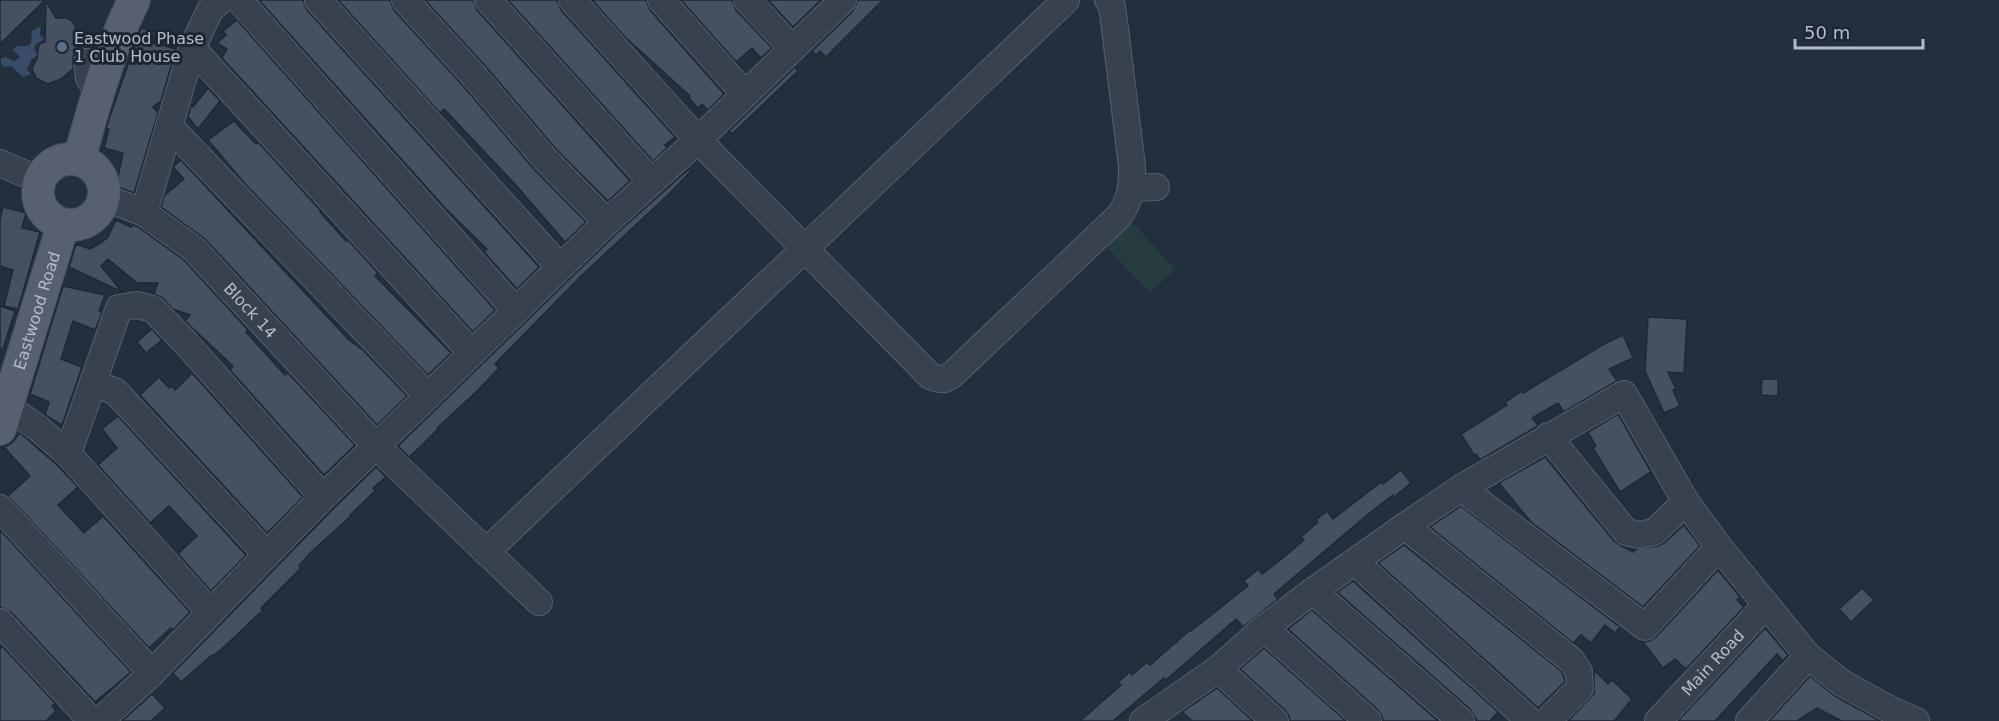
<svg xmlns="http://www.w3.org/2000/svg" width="1999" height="721" font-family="'DejaVu Sans',sans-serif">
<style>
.green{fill:#263c3f}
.water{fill:#394c67}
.building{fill:#455162;stroke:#1f2835;stroke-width:1.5}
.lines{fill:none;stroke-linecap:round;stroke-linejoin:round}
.minor-casing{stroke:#565f6c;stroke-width:28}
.major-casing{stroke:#414a57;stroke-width:34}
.minor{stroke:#38414e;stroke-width:26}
.major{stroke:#56606e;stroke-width:32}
.service-dot{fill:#5c6f8a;stroke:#1d2633;stroke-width:2}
.labels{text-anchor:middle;stroke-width:6;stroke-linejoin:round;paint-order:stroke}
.poi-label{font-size:16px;fill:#b4bcc9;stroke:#1d2633;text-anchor:start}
.street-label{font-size:16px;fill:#b4bcc9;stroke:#1d2633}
</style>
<rect width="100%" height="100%" fill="#242f3e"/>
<path class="green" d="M1131,221L1175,269L1150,293L1105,245Z"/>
<path class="water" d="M39,27H41L40,35L44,39L35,45L34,49L38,55L31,60L27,70L31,74L23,77L11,66L5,67L1,64V59L5,57L14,61L20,57L13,50L17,46H28L31,43L32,31Z"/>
<g class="building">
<path d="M0,0H45L0,44Z"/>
<path d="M259,0H303L307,10L539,267L517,289L484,252L487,249L446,209Z"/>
<path d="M338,0H390L394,10L465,88L534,169L586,222L565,242L514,183L444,109L440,113Z"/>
<path d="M425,0H473L477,10L630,181L608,201L556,149L487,68Z"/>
<path d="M508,0H557L561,10L675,137L665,145L667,148L653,161Z"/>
<path d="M592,0H646L650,10L724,94L708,110L702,104L698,108L688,97L690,96L624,36Z"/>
<path d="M681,0H732L736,10L772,48L761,58L752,48L736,62Z"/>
<path d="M768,0H821L793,27Z"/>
<path d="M858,0H883L826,57L820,51L816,55L812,51L853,11Z"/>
<path d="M46,1L56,18H67L74,23L77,32L80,33L87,47L78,50L73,56V69L61,79L48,84L36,78L32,69L37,58L39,44L45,42Z"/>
<path d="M237,20L495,310L473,332L222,58L227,49L217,43L226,35L223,31Z"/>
<path d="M141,28L155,32L153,43L176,49L161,101L153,107L158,113L134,193L116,186L123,153L104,148L109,129H106L110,116Z"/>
<path d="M795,67L798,71L732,134L729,131Z"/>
<path d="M208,88L220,101L198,129L188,117L191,106L193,107Z"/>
<path d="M234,121L256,144L258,142L321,211L320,212L346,241L348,240L378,273L375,276L451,353L428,375L246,185L208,140Z"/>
<path d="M181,160L349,340L364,351L407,396L377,425L205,239L161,207L164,196L184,179L173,167Z"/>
<path d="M689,169L691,171L668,195L580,277L495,364L499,368L477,391L437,428L438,429L421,446L409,457L398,446L617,233Z"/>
<path d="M3,207L26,213L22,228L40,232L18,309L4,306L13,270L0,266V219Z"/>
<path d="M116,220L131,227L133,225L138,227L184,260L248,330L246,332L285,375L288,373L355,445L324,475L230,370L233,366L185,321L190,315L173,309L163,298L154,294L158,283H137L108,259L101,266L122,292L69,267L76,244L90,249L101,243L108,237Z"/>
<path d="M63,286L105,295L99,311L102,313L95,330L73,321L61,359L82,367L62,425L45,415L49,402L30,394Z"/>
<path d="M0,306L15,311L3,349L0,348Z"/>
<path d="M1648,317L1687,319L1684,373L1668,372L1676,389L1673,390L1680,406L1664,413L1645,371Z"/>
<path d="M152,329L162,340L146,353L137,342Z"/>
<path d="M1623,335L1633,358L1609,369L1617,381L1564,412L1558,403L1532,418L1538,425L1536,427L1480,460L1476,454L1474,455L1461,434L1507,405L1505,402L1522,391L1523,393L1606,343Z"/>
<path d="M192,373L303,497L267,533L140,395L159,377L169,388L172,386L175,390Z"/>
<path d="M1762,379H1778V396L1761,395Z"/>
<path d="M1618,414L1651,472L1620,492L1593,448L1596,446L1588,432Z"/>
<path d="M118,416L246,555L211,591L178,554L197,536L169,506L150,523L98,465L117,448L102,429Z"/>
<path d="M20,433L57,465L78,487L58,505L84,533L103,516L190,612L173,630L171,628L149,648L8,496L30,476L4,447L12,443Z"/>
<path d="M1545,457L1614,541L1622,546L1633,552L1636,549L1658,546L1664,543L1684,525L1700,546L1643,607L1531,522L1499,483Z"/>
<path d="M376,467L386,477L373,488L375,491L350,515L351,516L310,553L299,566L301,568L261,608L263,610L225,646L213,656L212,655L181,682L173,673L334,508Z"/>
<path d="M1401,470L1411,483L1394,497L1393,495L1367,515L1274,594L1278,599L1243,627L1236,619L1166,680L1164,678L1113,721H1080L1121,685L1118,682L1130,672L1132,675L1147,662L1150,665L1190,630L1191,631L1248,586L1244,581L1258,569L1262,574L1278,562L1304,540L1301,537L1318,522L1316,520L1327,511L1333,519L1381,482L1383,484Z"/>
<path d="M1461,506L1620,627L1615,633L1605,625L1591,643L1581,635L1573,643L1430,527Z"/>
<path d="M0,530L131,672L95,702L11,612L0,607Z"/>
<path d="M1404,545L1561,671L1564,677L1565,682L1538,708L1378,563Z"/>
<path d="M1718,570L1740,597L1737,600L1744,607L1686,669L1675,659L1663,668L1643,642L1649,641L1656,637Z"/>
<path d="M1353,581L1498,712L1490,721H1477L1471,710L1337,592Z"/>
<path d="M1862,588L1874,600L1851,622L1839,609Z"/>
<path d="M1312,610L1438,721H1383L1382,716L1378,710L1288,629Z"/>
<path d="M1765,628L1788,655L1783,661L1777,654L1715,721H1678Z"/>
<path d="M2,646L55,703L52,706L56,711L46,721H0V648Z"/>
<path d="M1264,648L1346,721H1290L1289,716L1285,710L1240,669Z"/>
<path d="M1594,670L1608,684L1612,680L1632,699L1614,721H1568L1594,694Z"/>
<path d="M1810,676L1835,696L1880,721H1842L1817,708L1797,721H1769Z"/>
<path d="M1217,688L1253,721H1192L1182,712Z"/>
<path d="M152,694L165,708L151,721H122Z"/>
</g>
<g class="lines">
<g class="minor-casing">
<g id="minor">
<path d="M239,0L516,311"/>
<path d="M318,0L560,267"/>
<path d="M405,0L476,78L545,159L607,222"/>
<path d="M488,0L651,181"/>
<path d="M572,0L698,140L930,376C944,381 945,381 956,371L1118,217C1131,201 1132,186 1132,166L1113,13L1111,3L1108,0"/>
<path d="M661,0L744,93"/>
<path d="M747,0L792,48"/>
<path d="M192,48L472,353"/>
<path d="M87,62L89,78L98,92"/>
<path d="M169,126L428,396"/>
<path d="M0,163L39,180"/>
<path d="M1133,188L1156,187"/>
<path id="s1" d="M104,197L144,213L194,249L377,447L539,602"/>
<path d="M144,213L192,48L210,10L221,0"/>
<path d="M94,383L116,392L267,555"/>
<path d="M8,407L38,428L68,454L210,612"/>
<path d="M1548,436L1626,532L1640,535L1654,532L1686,502"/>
<path d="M68,454L119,308L137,305L153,309L184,341L323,497"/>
<path d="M1461,488L1645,627L1719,547"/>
<path d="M0,508L152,673"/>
<path d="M1405,526L1572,661L1579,672L1580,688L1547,721"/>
<path d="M486,552L1066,0"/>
<path d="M1355,562L1530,721"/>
<path d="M1313,591L1461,721"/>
<path d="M0,622L92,721"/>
<path d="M1264,628L1368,721"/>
<path d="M1218,669L1275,721"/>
<path d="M100,721L152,673L323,497L428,396L607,222L698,140L843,0"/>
<path d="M1143,721L1218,669L1264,628L1313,591L1405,526L1461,488L1624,394L1686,502L1719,547L1808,656L1842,683L1889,709L1916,721"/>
<path id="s2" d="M1658,721L1766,605"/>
<path d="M1749,721L1808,656"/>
</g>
</g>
<g class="major-casing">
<g id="major">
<circle cx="71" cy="192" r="33"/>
<path d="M79,160C94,105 109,51 134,0"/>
<path id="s3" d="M0,429L63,225"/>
</g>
</g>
<use href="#minor" class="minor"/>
<use href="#major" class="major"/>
</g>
<circle class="service-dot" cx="62" cy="47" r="6"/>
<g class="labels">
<g class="poi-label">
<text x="74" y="44">Eastwood Phase<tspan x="74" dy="18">1 Club House</tspan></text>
</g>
<g class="street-label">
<text dy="6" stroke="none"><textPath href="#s1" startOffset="188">Block 14</textPath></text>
<text dy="6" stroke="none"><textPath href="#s3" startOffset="124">Eastwood Road</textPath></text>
<text dy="6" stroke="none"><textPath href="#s2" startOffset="80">Main Road</textPath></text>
</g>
</g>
<path d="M1795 39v9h128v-9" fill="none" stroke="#b4bcc9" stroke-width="3"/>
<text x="1804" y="39" font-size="18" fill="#b4bcc9" stroke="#1d2633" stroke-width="4.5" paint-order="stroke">50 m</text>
</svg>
